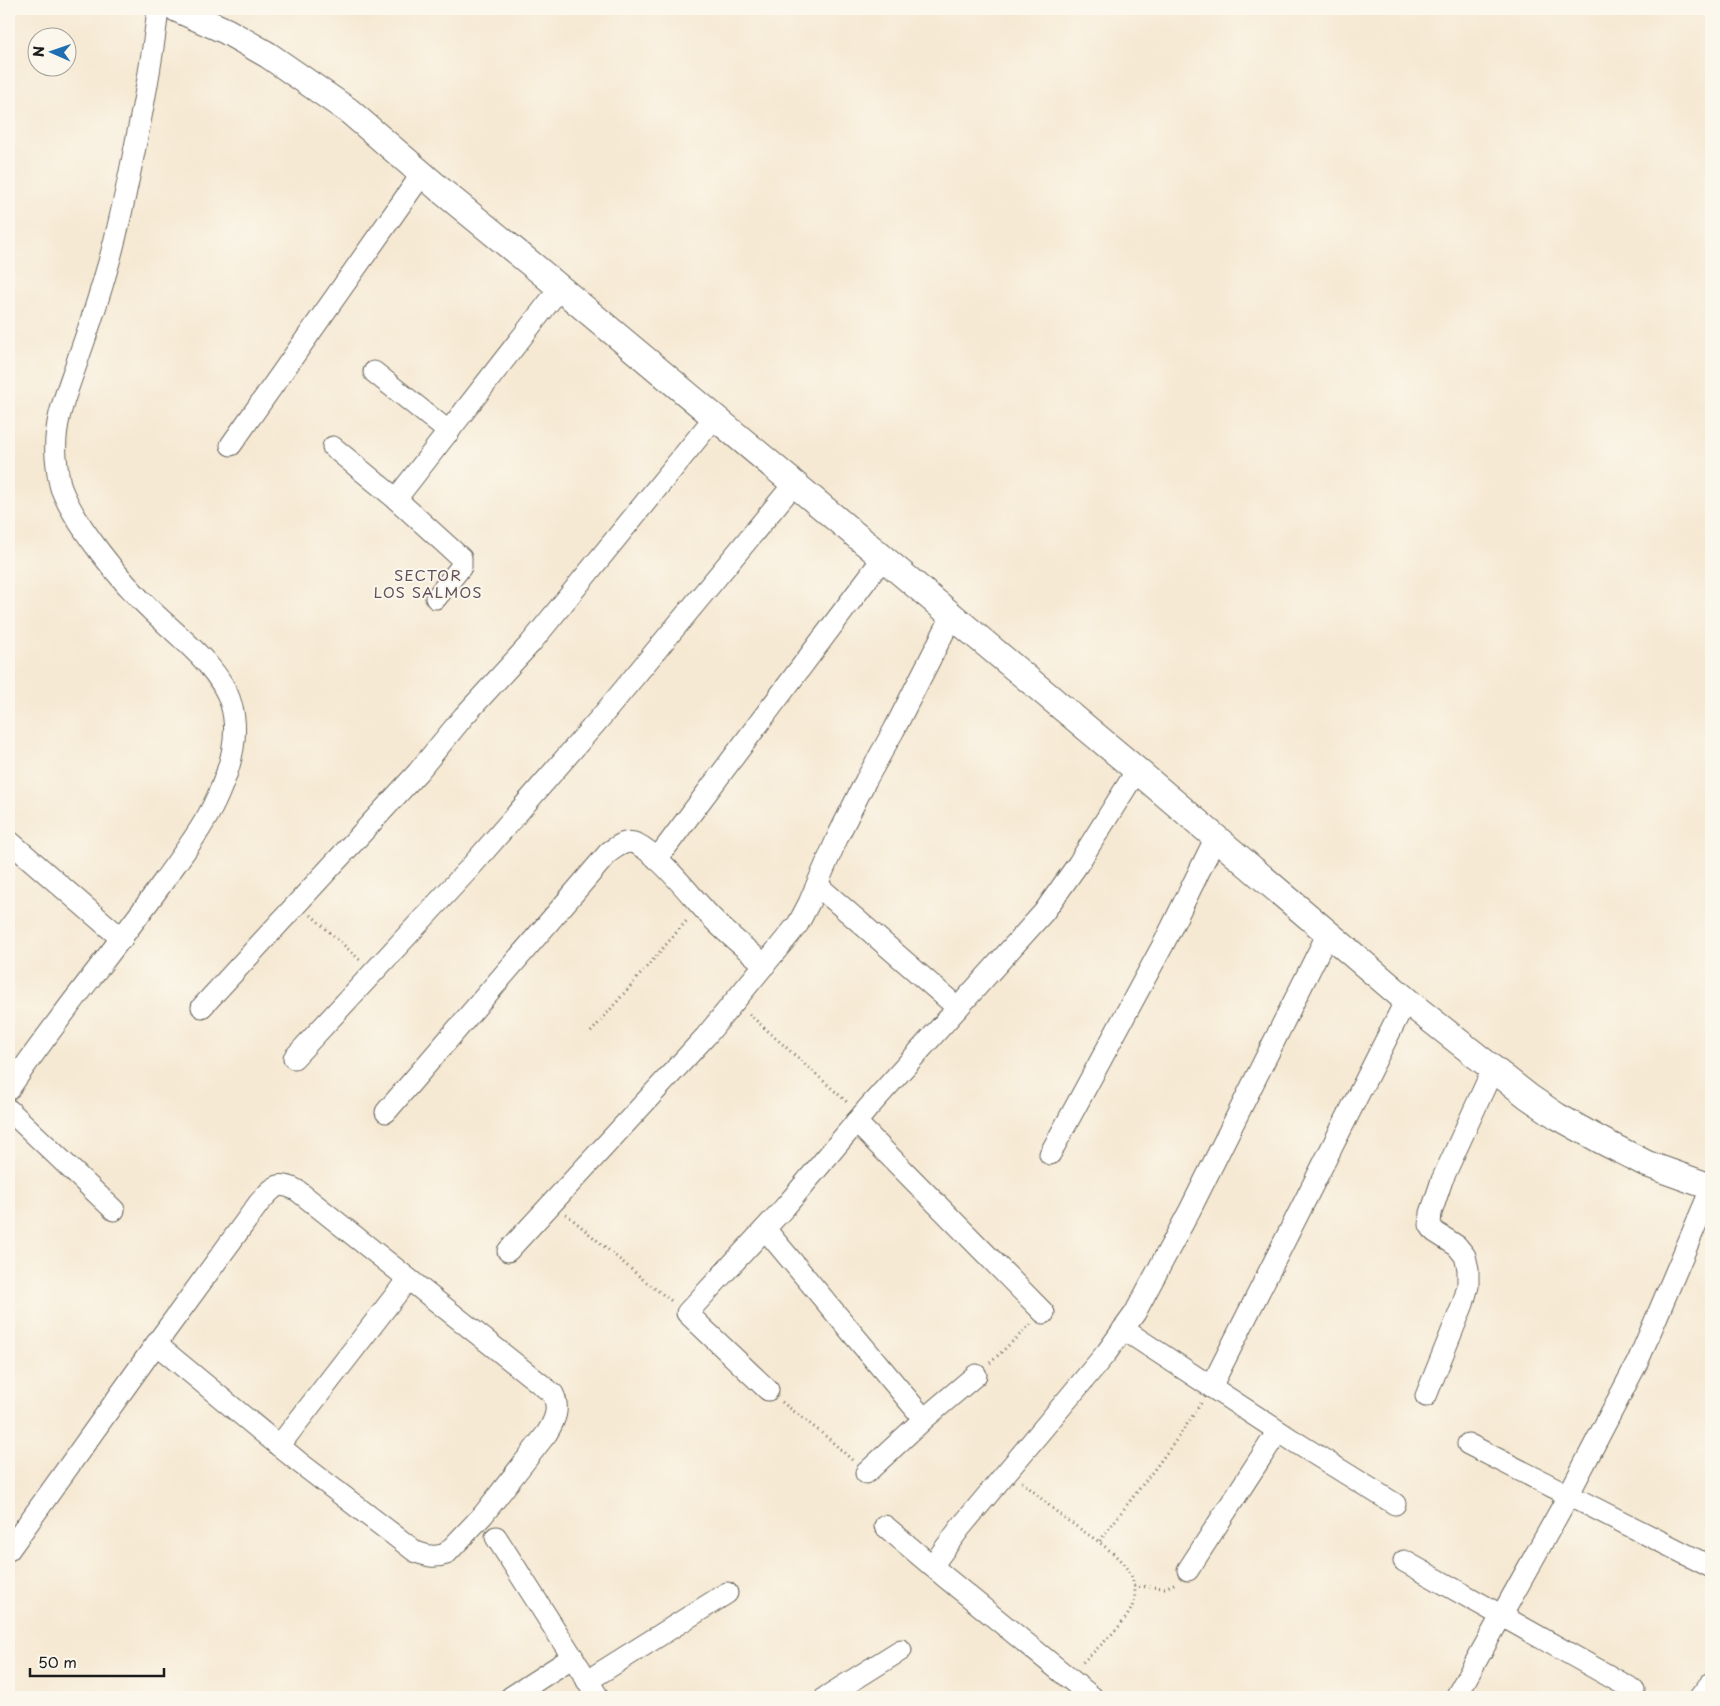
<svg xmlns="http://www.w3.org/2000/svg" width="1720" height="1706" font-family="'Playpen Sans',sans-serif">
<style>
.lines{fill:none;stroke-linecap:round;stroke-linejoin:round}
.minor-casing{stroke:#68645c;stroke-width:23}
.tertiary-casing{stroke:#68645c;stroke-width:28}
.path{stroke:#68645c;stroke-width:3;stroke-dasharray:1 4;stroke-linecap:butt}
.minor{stroke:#fff;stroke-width:21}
.tertiary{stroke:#fff;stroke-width:26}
.labels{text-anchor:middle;stroke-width:4;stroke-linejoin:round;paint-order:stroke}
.neighbourhood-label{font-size:15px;letter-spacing:1px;fill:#61505c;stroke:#fbf7ec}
</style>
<rect width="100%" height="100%" fill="#fbf7ec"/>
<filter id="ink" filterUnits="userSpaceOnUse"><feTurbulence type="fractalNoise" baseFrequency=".02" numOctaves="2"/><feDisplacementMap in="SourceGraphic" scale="10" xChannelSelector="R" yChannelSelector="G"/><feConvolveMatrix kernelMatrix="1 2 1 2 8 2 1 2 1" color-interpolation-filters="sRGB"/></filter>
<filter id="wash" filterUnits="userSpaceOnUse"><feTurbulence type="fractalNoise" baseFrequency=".0096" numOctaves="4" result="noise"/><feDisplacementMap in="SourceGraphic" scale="20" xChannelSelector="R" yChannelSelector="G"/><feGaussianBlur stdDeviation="1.12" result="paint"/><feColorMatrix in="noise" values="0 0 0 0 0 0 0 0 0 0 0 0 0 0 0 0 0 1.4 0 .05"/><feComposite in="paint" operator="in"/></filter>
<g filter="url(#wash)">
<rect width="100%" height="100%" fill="#f6e9d3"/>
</g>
<g filter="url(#ink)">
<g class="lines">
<g class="minor-casing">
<g id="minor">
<path d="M374,372L449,432"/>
<path d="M231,445L422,174"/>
<path d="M333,447L396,499L461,558V567L436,598"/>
<path d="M396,499L560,288"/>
<path d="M9,841L122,939"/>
<path d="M657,859L883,558"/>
<path d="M817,885L958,1008"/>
<path d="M202,1007L418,772L464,716L530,644L714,418"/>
<path d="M294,1058L468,870L601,717L794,484"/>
<path d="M9,1089C57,1018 113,952 163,882C184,852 208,822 221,788C232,762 239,731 231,704C221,668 178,636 152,611C123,584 75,525 61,488C58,478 57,467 56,457C53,420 68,390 79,356C90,325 100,294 109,262C120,223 128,182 136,142C145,98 153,54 158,9"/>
<path d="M9,1110L114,1210"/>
<path d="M386,1112L609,852C618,846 626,839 637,844C661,856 693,899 713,919C729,936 748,950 765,965"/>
<path d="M856,1122L1044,1313"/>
<path d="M1050,1154L1164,943L1215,839"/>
<path d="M765,1229L924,1419"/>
<path d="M508,1251L706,1036L798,924L809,903L839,834L866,780L894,730L952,616"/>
<path d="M1123,1329L1292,1440L1395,1504"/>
<path d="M1211,1387L1406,1000"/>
<path d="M768,1390L687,1313L785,1207L868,1108L1044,912L1078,864L1137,770"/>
<path d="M1426,1396L1463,1304L1468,1286V1269L1465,1256L1457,1246L1435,1232L1430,1225L1431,1213L1442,1180L1493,1069"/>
<path d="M1468,1444L1711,1567"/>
<path d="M279,1446L408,1279"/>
<path d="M866,1473L924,1419L976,1375"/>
<path d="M885,1526L945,1577L1092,1697"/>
<path d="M496,1537L598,1697"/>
<path d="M9,1550L156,1344L259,1203C273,1188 277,1179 298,1191L553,1394C560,1408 555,1420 547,1433L483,1515L446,1554C434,1558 427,1556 416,1552L300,1463L156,1344"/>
<path d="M1404,1561L1634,1690"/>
<path d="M932,1566L960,1528L1107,1352L1135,1313L1190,1210L1328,933"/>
<path d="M1188,1570L1278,1431"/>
<path d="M587,1681L727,1593"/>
<path d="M511,1697L573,1657"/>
<path d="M826,1697L901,1650"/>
<path d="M1456,1697L1561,1509L1638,1361L1711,1189"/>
<path d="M1700,1697L1710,1684"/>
</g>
</g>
<g class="tertiary-casing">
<path id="tertiary" d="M177,9L226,31L268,55L349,111L443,192L541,272L1126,761L1412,1005L1478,1057L1529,1097L1557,1116L1600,1140L1647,1164L1711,1187"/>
</g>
<g class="path">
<path d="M311,915L360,960"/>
<path d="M749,1014L848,1103"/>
<path d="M591,1032L688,919"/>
<path d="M566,1214L645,1281L673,1302"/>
<path d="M990,1363L1031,1324"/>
<path d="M782,1402L828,1438L852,1460"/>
<path d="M1022,1482C1039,1496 1055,1512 1073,1524C1099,1543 1151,1570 1130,1611C1122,1627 1093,1652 1080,1665"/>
<path d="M1100,1541C1133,1495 1171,1451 1201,1403"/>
<path d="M1134,1586L1165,1588L1176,1583"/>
</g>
<use href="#minor" class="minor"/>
<use href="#tertiary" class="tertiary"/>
</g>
</g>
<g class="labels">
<g class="neighbourhood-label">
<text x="428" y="581">SECTOR<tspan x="428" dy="17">LOS SALMOS</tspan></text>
</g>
</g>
<rect width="1720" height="1706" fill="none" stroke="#fbf7ec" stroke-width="30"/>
<g transform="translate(52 52) rotate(272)"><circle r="24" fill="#fbf7ec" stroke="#a29f99"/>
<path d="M0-4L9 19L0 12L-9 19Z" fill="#1f6fb2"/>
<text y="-8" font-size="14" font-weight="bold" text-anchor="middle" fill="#1c1c1c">N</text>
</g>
<path d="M30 1668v8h134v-8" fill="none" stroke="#1c1c1c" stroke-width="2.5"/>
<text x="38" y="1668" font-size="15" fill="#1c1c1c" stroke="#fbf7ec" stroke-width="4" paint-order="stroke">50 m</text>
</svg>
